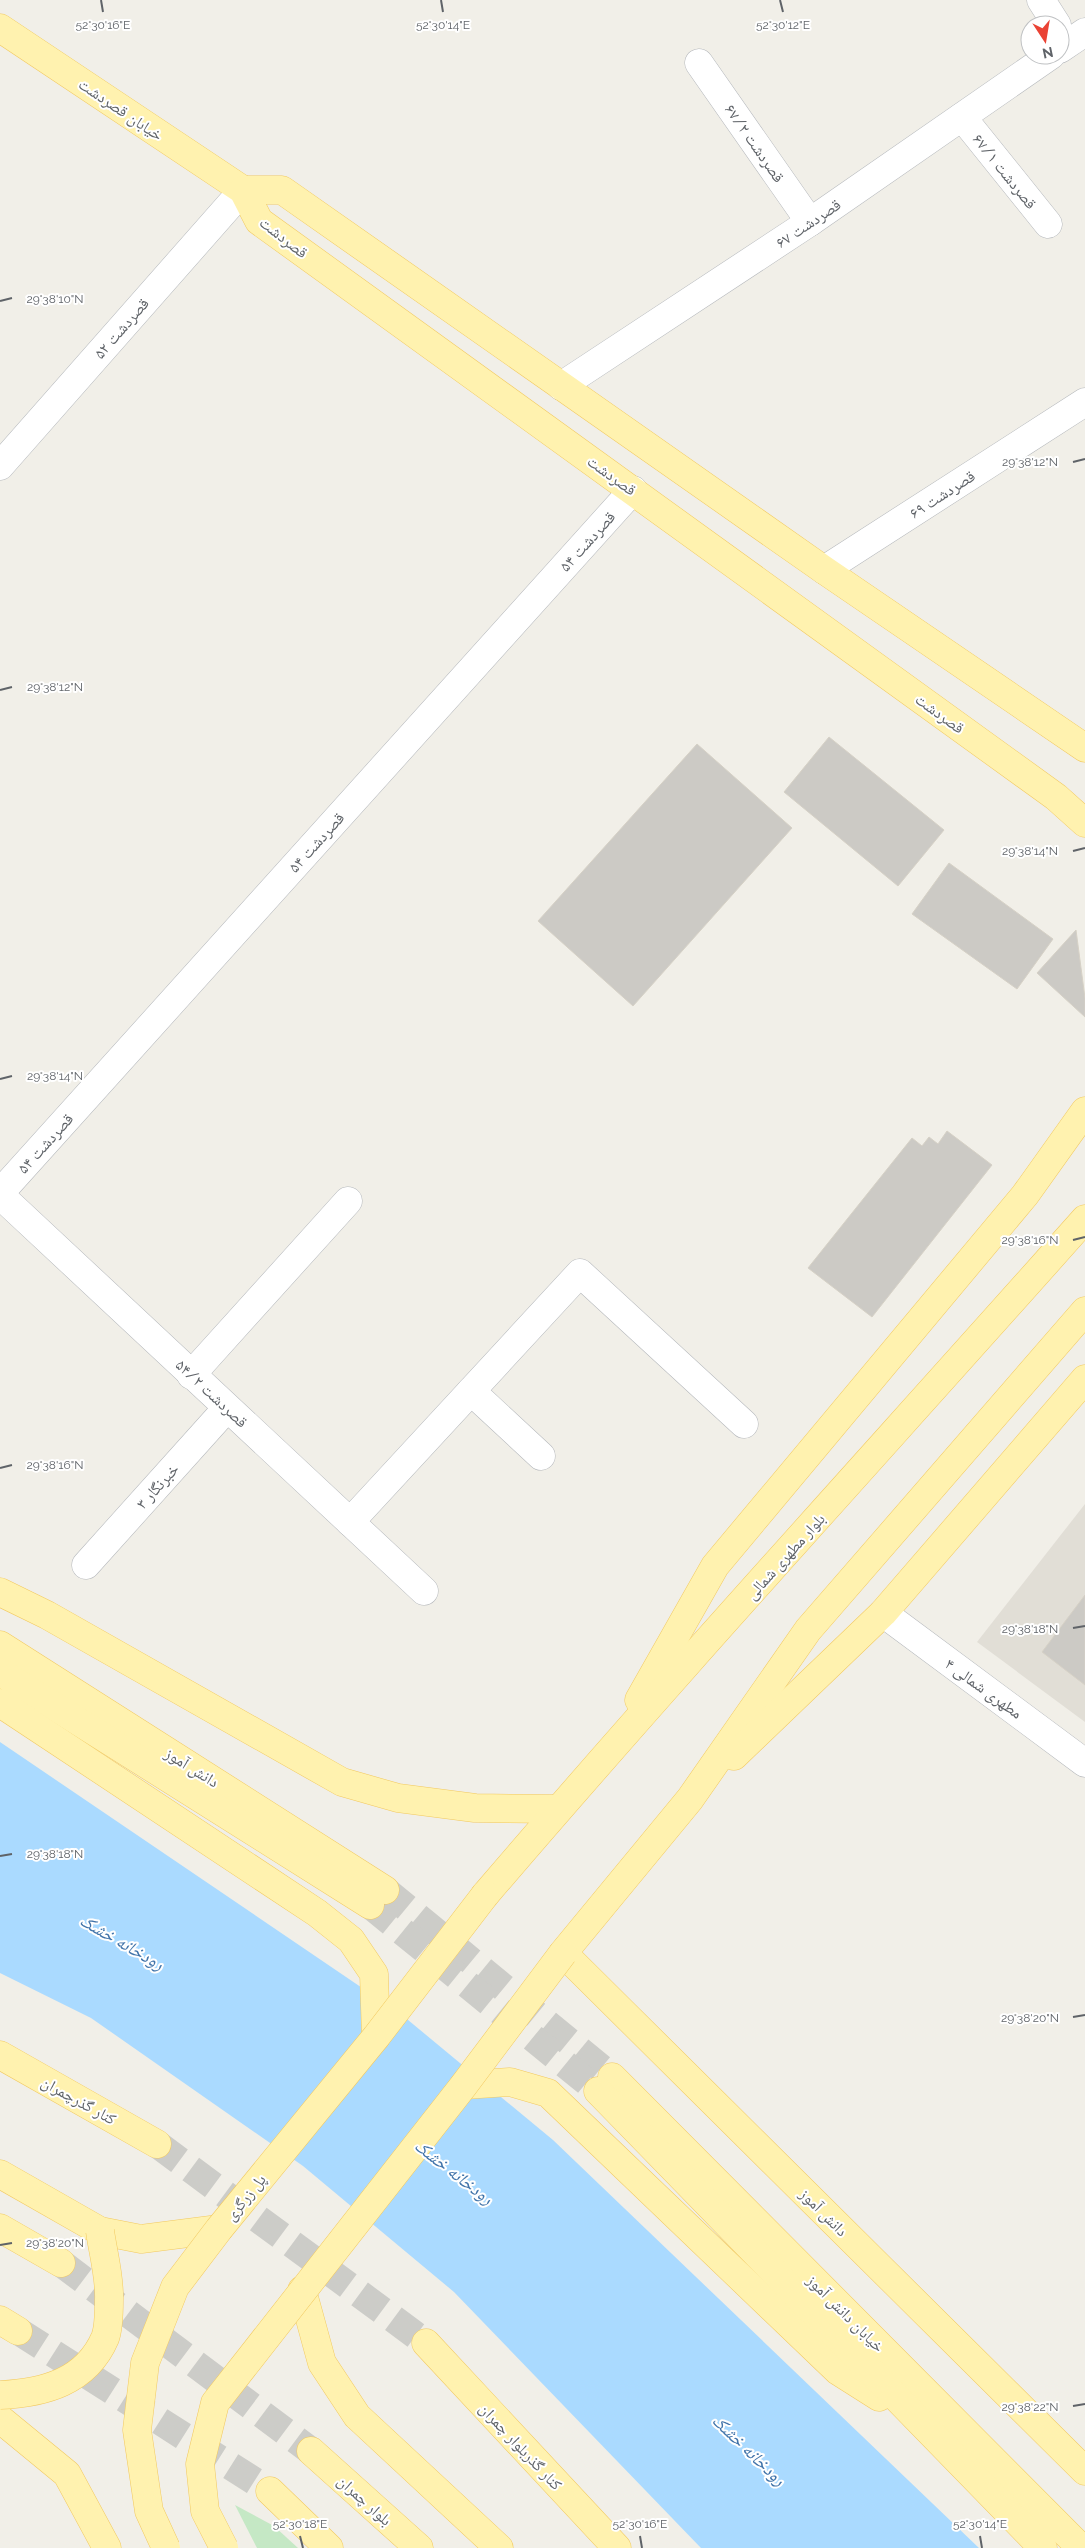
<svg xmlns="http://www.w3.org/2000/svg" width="1085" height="2548" font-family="Raleway,'Noto Naskh Arabic',sans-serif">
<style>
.education{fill:#e1ded6}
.green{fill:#c5e8c5}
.water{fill:#aadaff}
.building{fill:#cccac5;stroke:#d6d1c6}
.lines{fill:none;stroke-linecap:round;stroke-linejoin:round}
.major-tunnel{stroke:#ccccc8;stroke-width:28;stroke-dasharray:28 14;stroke-linecap:butt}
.minor-casing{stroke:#b5b8bc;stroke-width:29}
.major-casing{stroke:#f2c960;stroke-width:29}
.minor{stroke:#fff;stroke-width:28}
.major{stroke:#fff2af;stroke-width:28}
.major-bridge-casing{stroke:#f2c960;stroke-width:29;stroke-linecap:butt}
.major-bridge{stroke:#fff2af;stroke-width:28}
.ticks{fill:none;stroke:#5f6368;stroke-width:2}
.labels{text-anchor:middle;stroke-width:4;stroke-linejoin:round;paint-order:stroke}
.street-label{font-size:16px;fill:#5f6368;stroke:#fff}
.water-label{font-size:18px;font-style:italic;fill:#4174aa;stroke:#fff}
.ticks-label{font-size:12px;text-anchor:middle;fill:#5f6368;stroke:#fff;stroke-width:4;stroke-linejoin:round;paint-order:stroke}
</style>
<rect width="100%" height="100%" fill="#f1efe8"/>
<path class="education" d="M1085,1504V1722L977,1642Z"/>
<path class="green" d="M235,2505L274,2526L298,2548H257Z"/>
<path class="water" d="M0,1742L402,2015L553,2140L979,2548H701L454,2292L303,2166L91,2018L0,1973Z"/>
<g class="building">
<path d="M829,737L944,830L898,886L784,792Z"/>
<path d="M697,744L792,828L633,1006L538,921Z"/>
<path d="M949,863L1053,939L1017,989L912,914Z"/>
<path d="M1076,930L1085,998V1017L1037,973Z"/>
<path d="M947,1131L992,1165L872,1317L808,1268L912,1138L922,1146L929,1137L938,1144Z"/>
<path d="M1085,1595V1685L1042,1652Z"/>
</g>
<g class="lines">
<g class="major-tunnel">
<path d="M385,1890L612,2077"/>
<path d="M370,1905L598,2091"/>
<path d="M157,2144L426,2343"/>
<path d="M61,2263L311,2451"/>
<path d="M18,2331L270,2491"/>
</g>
<g class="minor-casing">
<g id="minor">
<path d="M1041,0L1057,25"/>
<path d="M1060,49L1085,32"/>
<path d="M699,63L810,222"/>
<path d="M962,117L1048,224"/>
<path d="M561,386L810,222L1051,55"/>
<path d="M0,466L243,190"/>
<path d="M824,570L1085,402"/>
<path d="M0,1193L633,490"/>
<path d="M0,1195L424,1591"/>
<path d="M191,1375L348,1201"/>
<path d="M471,1391L541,1456"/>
<path d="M350,1522L580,1273L744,1424"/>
<path d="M86,1565L227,1408"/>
<path d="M883,1613L1085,1763"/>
</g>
</g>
<g class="major-casing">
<g id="major">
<path d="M0,28L243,190L259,221L1056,797L1085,823"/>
<path d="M243,190H282L824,570L1085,748"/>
<path d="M1085,1311L808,1630L690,1799L563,1953L1085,2471"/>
<path d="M0,1592L47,1615L342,1782L398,1798L475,1808L558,1809"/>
<path d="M0,1645L385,1890"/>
<path d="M0,1672L370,1905"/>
<path d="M639,1700L715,1566L1025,1195L1085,1111"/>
<path d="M0,1703L317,1913L351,1940L374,1974L376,2037"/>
<path d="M734,1756L883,1613L1085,1379"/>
<path d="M485,1895C681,1666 885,1444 1085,1219"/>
<path d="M0,2055L157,2144"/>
<path d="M612,2077L1081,2548"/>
<path d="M464,2085L510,2082L548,2093L838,2371L879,2397"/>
<path d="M598,2091L1043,2548"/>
<path d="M0,2174L100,2231L141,2239L219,2229"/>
<path d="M0,2228L61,2263"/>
<path d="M302,2290L322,2363L357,2416L499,2548"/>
<path d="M0,2320L18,2331"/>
<path d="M426,2343L617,2548"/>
<path d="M0,2419L67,2474L107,2548"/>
<path d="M311,2451L419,2548"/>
<path d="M270,2491L329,2548"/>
</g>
</g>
<use href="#minor" class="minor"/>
<use href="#major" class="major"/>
<g class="major-bridge-casing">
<g id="major-bridge">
<path d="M0,2395C44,2393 86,2382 105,2338C109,2328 109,2311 109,2300C110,2277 103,2253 100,2231"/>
<path d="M166,2548L149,2511L137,2430L145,2363L175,2287L219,2229L376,2037L485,1895"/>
<path d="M224,2548L205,2511L200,2464L215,2403L464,2085L563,1953"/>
</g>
</g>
<use href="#major-bridge" class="major-bridge"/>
</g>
<path class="ticks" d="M101,0L103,12M441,0L443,12M780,0L783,12M0,301L12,298M1073,462L1085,459M0,690L12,687M1073,851L1085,848M0,1079L12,1076M1073,1240L1085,1237M0,1468L12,1465M1073,1628L1085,1626M0,1856L12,1854M1073,2017L1085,2015M0,2245L12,2243M1073,2406L1085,2404M300,2536L303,2548M640,2536L642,2548M980,2536L982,2548"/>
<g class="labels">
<g class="street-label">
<text transform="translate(121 109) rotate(34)" y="6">خیابان قصردشت</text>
<text transform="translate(755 143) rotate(55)" y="6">۶۷/۲ قصردشت</text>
<text transform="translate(1005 171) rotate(51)" y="6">۶۷/۱ قصردشت</text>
<text transform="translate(808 223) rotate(-34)" y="6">۶۷ قصردشت</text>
<text transform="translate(284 237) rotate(38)" y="6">قصردشت</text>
<text transform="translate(121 328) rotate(-49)" y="6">۵۲ قصردشت</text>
<text transform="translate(612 475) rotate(36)" y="6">قصردشت</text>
<text transform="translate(942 494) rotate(-33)" y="6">۶۹ قصردشت</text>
<text transform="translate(587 541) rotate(-48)" y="6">۵۴ قصردشت</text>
<text transform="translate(940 713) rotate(36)" y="6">قصردشت</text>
<text transform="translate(316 842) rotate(-48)" y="6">۵۴ قصردشت</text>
<text transform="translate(45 1143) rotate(-48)" y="6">۵۴ قصردشت</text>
<text transform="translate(212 1393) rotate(43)" y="6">۵۴/۲ قصردشت</text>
<text transform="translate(157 1486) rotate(-48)" y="6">۳ خبرنگار</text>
<text transform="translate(785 1556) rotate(-48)" y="6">بلوار مطهرى شمالى</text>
<text transform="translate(984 1688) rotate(36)" y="6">۴ مطهری شمالی</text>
<text transform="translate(192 1767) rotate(32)" y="6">دانش آموز</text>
<text transform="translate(79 2100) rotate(29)" y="6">کنار گذرچمران</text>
<text transform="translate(245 2197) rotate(-51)" y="6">پل زرگری</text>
<text transform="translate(824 2212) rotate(45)" y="6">دانش آموز</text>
<text transform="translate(846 2313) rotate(45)" y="6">خیابان دانش آموز</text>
<text transform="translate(521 2446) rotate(47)" y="6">کنار گذربلوار چمران</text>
<text transform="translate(365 2500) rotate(42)" y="6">بلوار چمران</text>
</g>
<g class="water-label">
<text transform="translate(122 1942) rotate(30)" y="6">رودخانه خشک</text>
<text transform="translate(454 2172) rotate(38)" y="6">رودخانه خشک</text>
<text transform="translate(749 2450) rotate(44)" y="6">رودخانه خشک</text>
</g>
</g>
<g class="ticks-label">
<text x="103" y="29">52°30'16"E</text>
<text x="443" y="29">52°30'14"E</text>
<text x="783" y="29">52°30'12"E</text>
<text x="55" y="303">29°38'10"N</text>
<text x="1030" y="466">29°38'12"N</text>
<text x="55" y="691">29°38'12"N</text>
<text x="1030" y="855">29°38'14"N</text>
<text x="55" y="1080">29°38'14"N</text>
<text x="1030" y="1244">29°38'16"N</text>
<text x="55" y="1469">29°38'16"N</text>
<text x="1030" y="1633">29°38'18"N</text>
<text x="55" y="1858">29°38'18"N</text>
<text x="1030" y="2022">29°38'20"N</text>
<text x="55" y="2247">29°38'20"N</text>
<text x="1030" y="2411">29°38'22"N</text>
<text x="300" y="2528">52°30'18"E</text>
<text x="640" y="2528">52°30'16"E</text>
<text x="980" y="2528">52°30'14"E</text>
</g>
<g transform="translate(1045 40) rotate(168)"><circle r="24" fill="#ffffff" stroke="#bfc1c3"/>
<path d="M0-4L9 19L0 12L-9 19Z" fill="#ea4335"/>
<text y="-8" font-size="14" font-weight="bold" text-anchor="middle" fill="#5f6368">N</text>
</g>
</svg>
